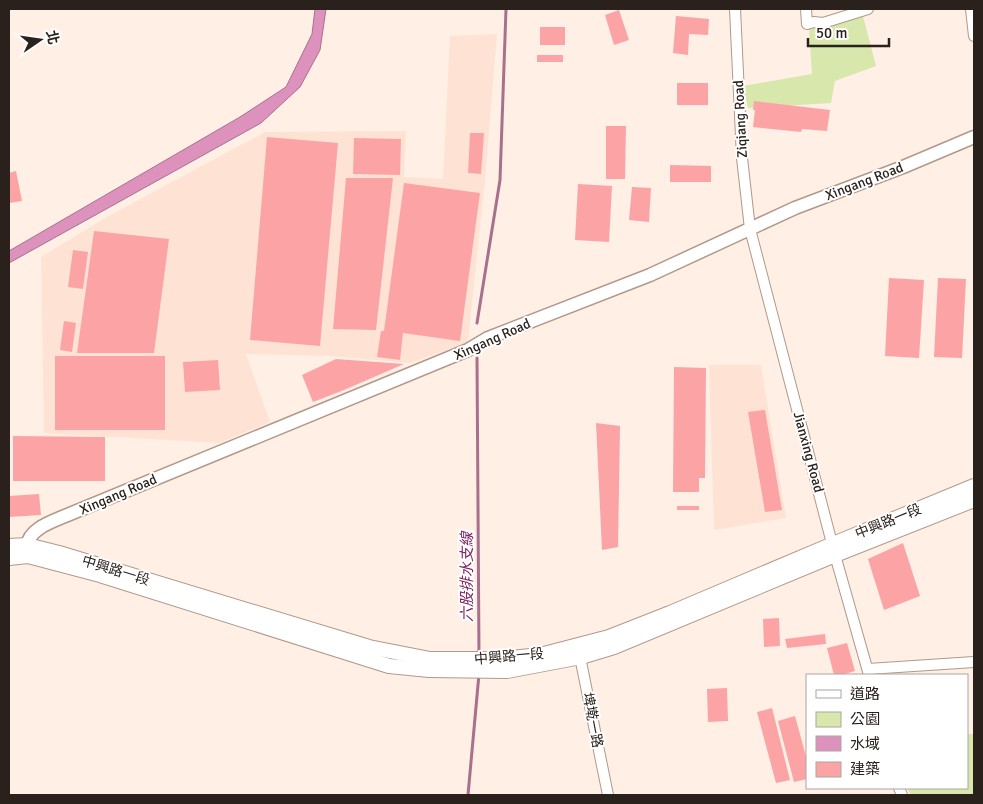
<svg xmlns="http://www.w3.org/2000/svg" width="983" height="804" font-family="Signika,'Noto Sans TC',sans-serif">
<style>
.built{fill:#fee3d4}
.green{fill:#d8e7ab}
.water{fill:#dd92be;stroke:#a8708d}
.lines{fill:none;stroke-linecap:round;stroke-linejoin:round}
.stream{stroke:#a8708d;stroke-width:3}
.building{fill:#fca3a5}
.minor-casing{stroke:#b1998a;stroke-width:12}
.tertiary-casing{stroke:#b1998a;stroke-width:15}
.secondary-casing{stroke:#b1998a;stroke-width:16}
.minor{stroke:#fff;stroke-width:10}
.tertiary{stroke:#fff;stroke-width:12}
.secondary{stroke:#fff;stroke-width:14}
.labels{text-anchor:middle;stroke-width:4;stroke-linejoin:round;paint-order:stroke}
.street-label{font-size:14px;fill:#2b211c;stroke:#fff}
.water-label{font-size:15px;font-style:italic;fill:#7d2660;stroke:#fff}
</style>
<rect width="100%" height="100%" fill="#ffefe5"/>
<g class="built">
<path d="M497,34L485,180L468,342L410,363L331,356L246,354L270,422L219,443L44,433L41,257L107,217L265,132L406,131L404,177L443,179L450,36Z"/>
<path d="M709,365H761L786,518L714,530Z"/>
</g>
<g class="green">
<path d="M863,16L876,66L835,81L831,103L748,108L743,86L812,74L809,29Z"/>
<path d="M967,734H974V795H911L907,788H967Z"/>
</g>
<path class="water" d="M315,9H326L320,50L300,87L261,123L9,263V251L240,117L286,87L312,34Z"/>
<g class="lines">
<g class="stream">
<path d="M477,323L500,180L506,9"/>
<path d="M477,358L479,655"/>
<path d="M468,795L479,674"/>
</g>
</g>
<g class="building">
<path d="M619,10L629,40L614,45L605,15Z"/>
<path d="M676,16L709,19L708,35L689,34L688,55L673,53Z"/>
<rect x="540" y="27" width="25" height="18"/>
<rect x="537" y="55" width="26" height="7"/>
<rect x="677" y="83" width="31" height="22"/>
<path d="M754,101L830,110L827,131L802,129L801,132L753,127L755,110H753Z"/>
<path d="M606,126H626L625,179H606Z"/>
<path d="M470,133H484L481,174L468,173Z"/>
<path d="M267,137L338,143L320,346L250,340Z"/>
<path d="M354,138L401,139L400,175L353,174Z"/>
<path d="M670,165L711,166V182H670Z"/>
<path d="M16,171L22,201L9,203V173Z"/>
<path d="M346,178H393L376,330L333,329Z"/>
<path d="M404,183L480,193L460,341L403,333L400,360L377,357L381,331H384Z"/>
<path d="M578,184L612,186L609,242L575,240Z"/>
<path d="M632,187L651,188L649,222L629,220Z"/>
<path d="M94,231L169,239L154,353H77Z"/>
<path d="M73,250L88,252L83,289L68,287Z"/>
<path d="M889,278L924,280L919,358L885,356Z"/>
<path d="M938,278L966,279L962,358L934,357Z"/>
<path d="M64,321L76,323L72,352L60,350Z"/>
<rect x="55" y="356" width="110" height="74"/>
<path d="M336,359L404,364L344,390L313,402L302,375Z"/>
<path d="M218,360L220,390L185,392L183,362Z"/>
<path d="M674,367L706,368L705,478H699V492H673Z"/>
<path d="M765,410L782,510L765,512L748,412Z"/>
<path d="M596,423L620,426L618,547L602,550Z"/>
<path d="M13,436L105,437V481H13Z"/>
<path d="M39,494L41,515L9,517V496Z"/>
<rect x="677" y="506" width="22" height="4"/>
<path d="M903,543L920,596L884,610L868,559Z"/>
<path d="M779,618L780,646L764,647L763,619Z"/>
<path d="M825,634L826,644L787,648L785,639Z"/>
<path d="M847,643L855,671L841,675H834L827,648Z"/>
<path d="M727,688L728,721L708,722L707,689Z"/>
<path d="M772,708L790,780L776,783L757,712Z"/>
<path d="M795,716L807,760V779L794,782L778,721Z"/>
</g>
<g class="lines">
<g class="minor-casing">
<g id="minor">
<path d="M735,9L742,158L750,229L835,555L869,675"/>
<path d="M806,9L807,24L814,22L823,23L868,9"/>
<path d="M971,9L974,36"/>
<path d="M579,652L608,795"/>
<path d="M868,669L974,662"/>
<path d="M899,788L902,795"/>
</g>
</g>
<g class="tertiary-casing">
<path id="tertiary" d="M28,554C27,551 27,549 27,546C29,529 51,522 65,516L468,350L488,338L650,275L795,208L903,167L974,137"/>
</g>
<g class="secondary-casing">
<g id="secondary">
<path d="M9,546L27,545L59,553L369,647L430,659H502L540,655L609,637L670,613L833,544L974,486"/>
<path d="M9,558L28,556L100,575L389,666L429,670L507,671L581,657L614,647L835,555L974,500"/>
</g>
</g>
<use href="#minor" class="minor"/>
<use href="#tertiary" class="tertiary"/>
<use href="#secondary" class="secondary"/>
</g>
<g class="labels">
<g class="street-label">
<text transform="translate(740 119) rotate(-93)" y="5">Ziqiang Road</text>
<text transform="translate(864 181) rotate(-21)" y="5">Xingang Road</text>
<text transform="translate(492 339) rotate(-24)" y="5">Xingang Road</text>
<text transform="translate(809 452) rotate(75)" y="5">Jianxing Road</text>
<text transform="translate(118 494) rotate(-23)" y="5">Xingang Road</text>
<text transform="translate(888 521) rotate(-22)" y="5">中興路一段</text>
<text transform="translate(116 570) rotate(17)" y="5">中興路一段</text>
<text transform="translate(509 656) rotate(-5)" y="5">中興路一段</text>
<text transform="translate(593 720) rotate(79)" y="5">埤墘一路</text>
</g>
<g class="water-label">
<text transform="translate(467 577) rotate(-90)" y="5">六股排水支線</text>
</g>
</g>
<rect width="983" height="804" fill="none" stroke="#2b211c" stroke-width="20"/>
<rect x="806" y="674" width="162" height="115" fill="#ffffff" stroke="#aaa6a4"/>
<rect x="816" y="690" width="25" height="8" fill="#ffffff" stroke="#aaa6a4"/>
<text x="850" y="699" font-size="15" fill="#2b211c">道路</text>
<rect x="816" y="712" width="25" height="15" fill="#d8e7ab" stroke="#aaa6a4"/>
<text x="850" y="724" font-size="15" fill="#2b211c">公園</text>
<rect x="816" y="736" width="25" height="15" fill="#dd92be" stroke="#aaa6a4"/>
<text x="850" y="749" font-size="15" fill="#2b211c">水域</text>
<rect x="816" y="762" width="25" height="15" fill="#fca3a5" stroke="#aaa6a4"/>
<text x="850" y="774" font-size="15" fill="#2b211c">建築</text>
<g transform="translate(40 40) rotate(77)" stroke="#ffffff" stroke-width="4" paint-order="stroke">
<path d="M0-4L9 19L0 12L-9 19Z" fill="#2b211c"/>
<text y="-8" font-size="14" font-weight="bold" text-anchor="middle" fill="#2b211c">北</text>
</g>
<path d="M808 38v8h81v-8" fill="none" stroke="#2b211c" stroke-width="2.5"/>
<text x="816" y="38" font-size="15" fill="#2b211c" stroke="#ffffff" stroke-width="4" paint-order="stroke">50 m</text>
</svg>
